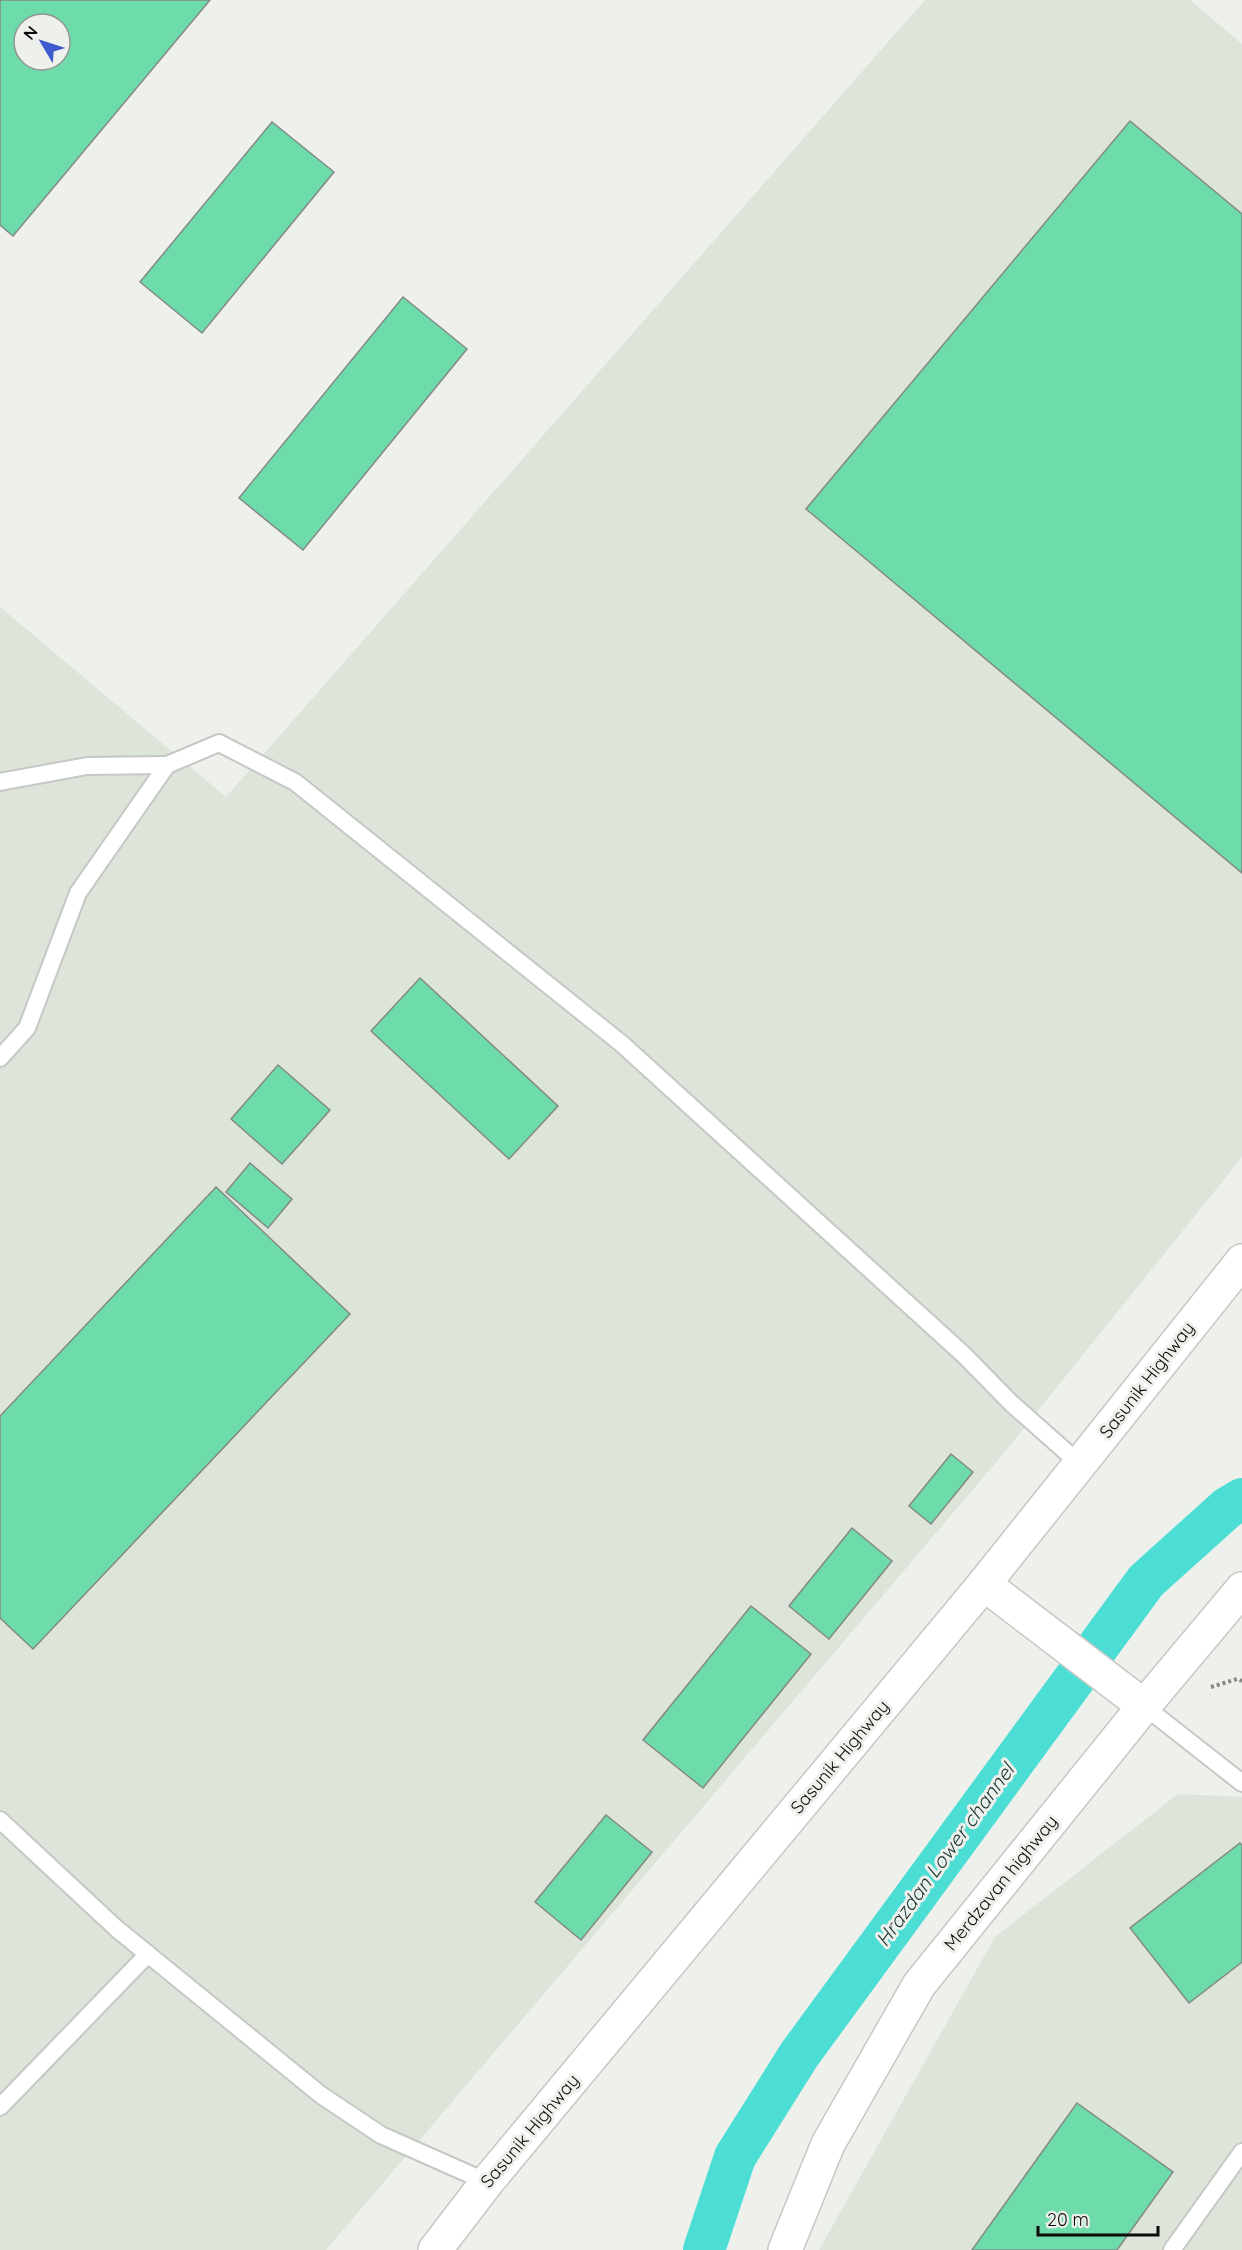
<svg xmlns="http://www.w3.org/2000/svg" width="1242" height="2250" font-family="Quicksand,sans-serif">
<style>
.built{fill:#dde4d9}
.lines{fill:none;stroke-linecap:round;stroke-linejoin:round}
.canal{stroke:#4cded5;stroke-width:42}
.building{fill:#6edbab;stroke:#848886;stroke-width:1.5;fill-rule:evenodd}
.service-casing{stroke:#c5c8c4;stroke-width:20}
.minor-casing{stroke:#c5c8c4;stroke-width:36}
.tertiary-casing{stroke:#c5c8c4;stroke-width:36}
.path{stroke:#858784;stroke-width:4;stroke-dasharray:3 3;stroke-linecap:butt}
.service{stroke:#fff;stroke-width:16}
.minor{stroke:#fff;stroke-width:33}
.tertiary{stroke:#fff;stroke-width:33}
.labels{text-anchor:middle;stroke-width:6;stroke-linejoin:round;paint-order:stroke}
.street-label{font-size:18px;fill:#0b0c0b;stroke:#edf0eb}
.water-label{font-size:20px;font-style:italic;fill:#203937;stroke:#edf0eb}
</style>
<rect width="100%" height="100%" fill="#edf0eb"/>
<g class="built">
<path d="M925,0H1190L1242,44V1157L1004,1453L326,2250H0V607L226,797Z"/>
<path d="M1178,1794L1242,1797V2250H819L995,1937Z"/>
</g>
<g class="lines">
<path class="canal" d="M704,2250L735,2157L799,2055L1146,1581L1227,1508L1242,1499"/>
</g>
<g class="building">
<path d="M0,0H210L13,236L0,225ZM24,24H60V60H24Z"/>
<path d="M1130,121L1242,214V873L806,509Z"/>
<path d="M272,122L334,172L202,333L140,282Z"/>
<path d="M403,297L467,349L303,550L239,498Z"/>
<path d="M420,978L558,1106L509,1159L371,1031Z"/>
<path d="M278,1065L330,1110L282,1164L231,1119Z"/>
<path d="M250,1163L292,1199L268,1228L226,1192Z"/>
<path d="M216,1187L350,1314L33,1649L0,1618V1416Z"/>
<path d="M951,1454L973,1472L931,1524L909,1506Z"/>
<path d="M852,1528L892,1561L829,1639L789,1606Z"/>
<path d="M751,1606L811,1654L703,1788L643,1740Z"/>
<path d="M606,1815L652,1852L581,1940L535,1902Z"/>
<path d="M1240,1843L1242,1845V1962L1189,2003L1130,1928Z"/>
<path d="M1077,2103L1173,2172L1117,2250H972Z"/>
</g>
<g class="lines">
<g class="service-casing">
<g id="service">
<path d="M0,782L87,766L167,765"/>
<path d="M0,1058L27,1028L78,893L167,765L219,743L295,782L622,1044L964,1355L1011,1403L1081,1465"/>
<path d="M1144,1706L1242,1783"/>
<path d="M0,1820L117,1929L321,2095L381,2135L487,2182"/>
<path d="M0,2107L148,1954"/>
<path d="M1172,2250L1242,2152"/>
</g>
</g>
<g class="minor-casing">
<g id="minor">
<path d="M1144,1706L1242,1589"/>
<path d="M785,2250L828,2144L919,1985L1144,1706L984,1584"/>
</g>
</g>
<g class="tertiary-casing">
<path id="tertiary" d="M435,2250L487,2182L984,1584L1242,1261"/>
</g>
<path class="path" d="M1211,1687L1237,1679L1242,1681"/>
<use href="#service" class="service"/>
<use href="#minor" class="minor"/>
<use href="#tertiary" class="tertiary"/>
</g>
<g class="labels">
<g class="street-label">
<text transform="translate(1147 1380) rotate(-52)" y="6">Sasunik Highway</text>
<text transform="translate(840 1757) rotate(-50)" y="6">Sasunik Highway</text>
<text transform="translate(1001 1883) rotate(-51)" y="6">Merdzavan highway</text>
<text transform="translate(530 2131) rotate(-50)" y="6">Sasunik Highway</text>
</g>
<g class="water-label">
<text transform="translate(945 1855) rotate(-54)" y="7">Hrazdan Lower channel</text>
</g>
</g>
<g transform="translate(42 42) rotate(309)"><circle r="28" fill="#edf0eb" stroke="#939591" stroke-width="1.5"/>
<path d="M0-4.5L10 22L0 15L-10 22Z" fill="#3e5bcd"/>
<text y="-9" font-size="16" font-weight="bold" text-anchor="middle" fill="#0b0c0b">N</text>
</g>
<path d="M1038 2226v9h120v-9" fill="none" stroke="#0b0c0b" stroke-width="3"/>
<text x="1047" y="2226" font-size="18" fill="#0b0c0b" stroke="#edf0eb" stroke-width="4.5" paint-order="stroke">20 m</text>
</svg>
